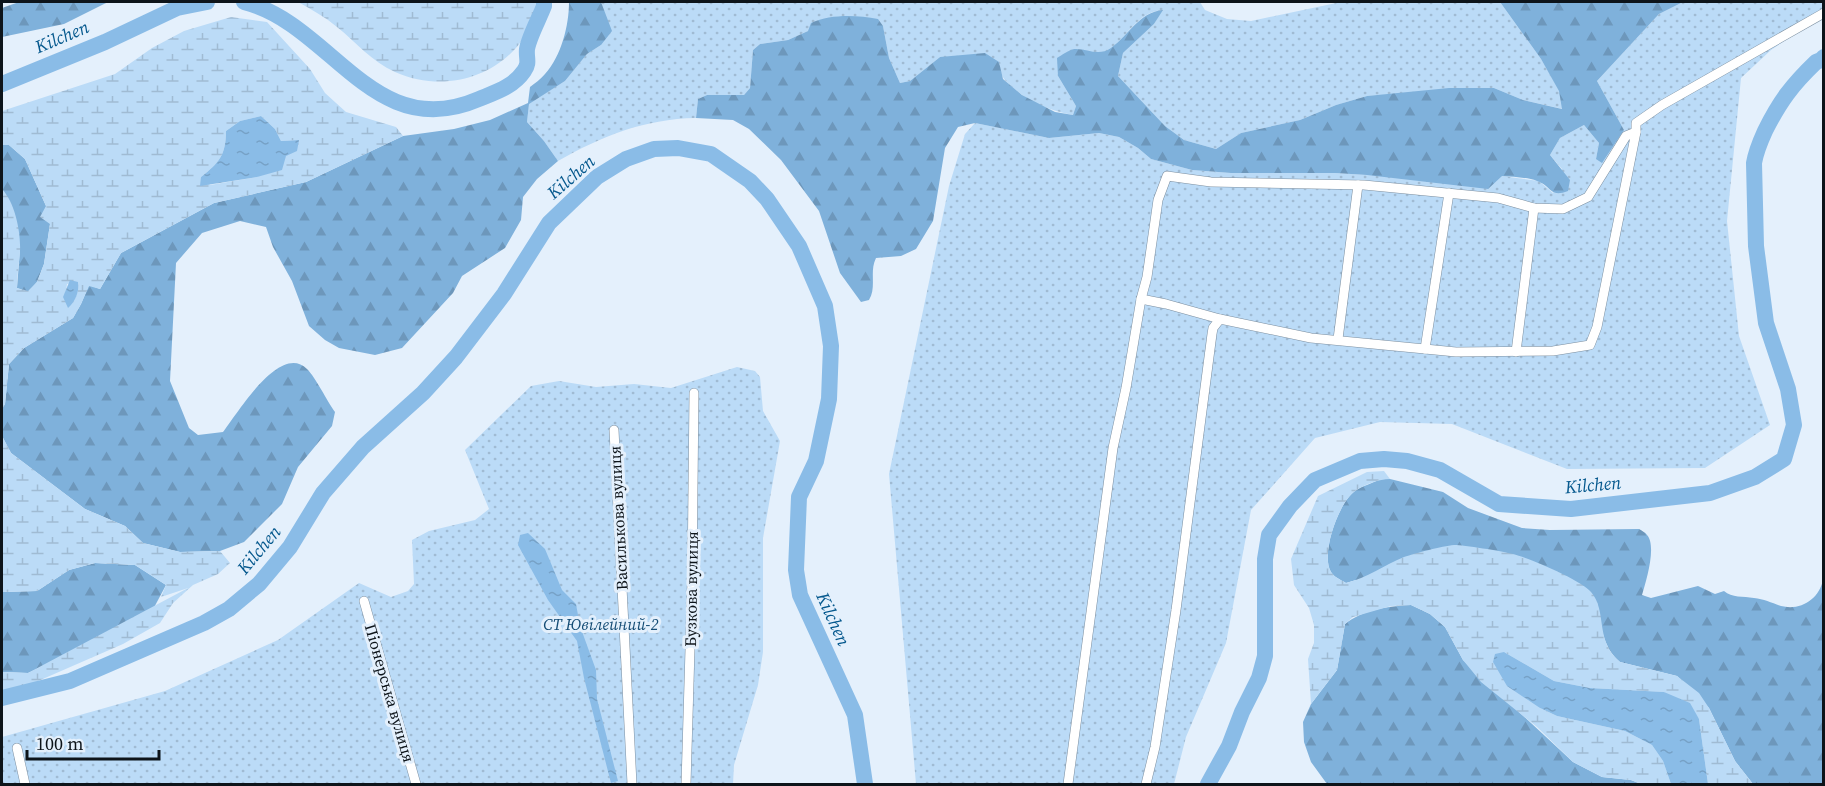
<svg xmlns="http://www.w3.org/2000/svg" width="1825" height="786" font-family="'Source Serif 4',serif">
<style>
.grass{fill:url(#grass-dots)}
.forest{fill:url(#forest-firs)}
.wetland{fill:url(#wetland-marsh);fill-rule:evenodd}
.water{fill:url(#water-ripples)}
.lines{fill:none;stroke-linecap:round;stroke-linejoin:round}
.river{stroke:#8abce7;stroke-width:16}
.minor-casing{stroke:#7c8fa0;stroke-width:10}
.minor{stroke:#fff;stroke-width:9}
.labels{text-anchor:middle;stroke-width:6;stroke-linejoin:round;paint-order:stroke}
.street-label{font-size:16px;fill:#0d141a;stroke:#e4f0fc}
.park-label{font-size:16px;font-style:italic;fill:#144c75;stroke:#e4f0fc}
.water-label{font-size:18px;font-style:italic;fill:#06598e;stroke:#e4f0fc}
</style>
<defs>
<pattern id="grass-dots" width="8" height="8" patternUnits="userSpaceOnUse" patternTransform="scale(1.5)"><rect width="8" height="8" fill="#bbdbf7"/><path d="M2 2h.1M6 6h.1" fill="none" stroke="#a0bbd3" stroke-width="1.8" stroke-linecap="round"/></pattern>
<pattern id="forest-firs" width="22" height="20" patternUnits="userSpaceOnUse" patternTransform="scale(1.5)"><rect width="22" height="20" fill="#7fb1db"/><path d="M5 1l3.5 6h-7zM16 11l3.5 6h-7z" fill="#6d97bb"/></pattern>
<pattern id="wetland-marsh" width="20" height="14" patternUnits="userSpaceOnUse" patternTransform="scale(1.5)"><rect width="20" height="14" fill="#bbdbf7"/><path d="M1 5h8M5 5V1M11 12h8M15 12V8" fill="none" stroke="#a0bbd3"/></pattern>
<pattern id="water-ripples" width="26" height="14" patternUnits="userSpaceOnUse" patternTransform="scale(1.5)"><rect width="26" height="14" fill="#8abce7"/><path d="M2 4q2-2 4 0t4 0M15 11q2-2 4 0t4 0" fill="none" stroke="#76a1c6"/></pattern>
</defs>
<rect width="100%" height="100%" fill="#e4f0fc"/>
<g class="grass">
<path d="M601,2H1200L1205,10L1227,19L1251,21L1341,2H1500L1541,59L1560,91L1563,109L1523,100L1494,88L1367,96L1336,105L1300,120L1241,133L1216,149L1184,140L1165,126L1118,76L1123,53L1154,24L1162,10C1134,12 1121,49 1102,53C1093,54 1082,50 1073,49L1058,76L1076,106L1073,115C1049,111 1022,99 1005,80C1001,76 1000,68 999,62L940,57L910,81L900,83L889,58L883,26L808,31L788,40L760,44L753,50L750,88L744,95H707L698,99L696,118C644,119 602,136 558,161L544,141L527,122L529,103L565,81L587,54L601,45L603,10Z"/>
<path d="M1683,2H1823V15L1771,50L1741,78L1727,221L1739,336L1770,425L1705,468L1567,469L1452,424L1380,422L1315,438L1251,510L1226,643L1186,737L1174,784H916L889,474L949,186L965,134L975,123L1049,138L1099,133L1119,137L1138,148L1151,159L1192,170L1231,173H1335L1367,175L1502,176L1539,181L1553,193L1562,169L1550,155L1560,138L1584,125L1599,143L1596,159L1624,130L1597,81L1659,14Z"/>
<path d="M737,367L755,371L760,377L763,411L780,441L763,538V652L758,685L734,765L733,784H2V737L165,691L278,640L359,583L391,597L408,591L414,584L412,540L429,531L475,520L489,509L465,450L531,386L559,381L596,387L634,384L671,388Z"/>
</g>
<g class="forest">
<path d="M19,2H108L64,24L2,37V8Z"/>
<path d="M569,2H601L612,31L601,45L587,54L565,81L529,104L527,122L544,141L558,161L537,179L523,197L521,220L505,248L462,276L453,293L402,348L375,355L339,348L325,340L309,326L292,281L273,247L266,227L240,221L202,233L176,263L170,381L189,428L198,435L223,432C237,414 280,342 307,369C316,378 327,401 335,412L332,426L298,467L282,504L244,542L220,551L180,552L143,543L125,526L85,509L11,453L2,436V409L5,404L9,364L24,348L73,318L81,304L89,285L100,289L121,253L214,203L306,182L403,136L454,129L490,120L528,103L530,87C535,83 541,79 545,74C561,56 569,26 569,2Z"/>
<path d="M1500,2H1683L1659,14L1597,81L1624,130L1602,163L1596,159L1599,143L1584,125L1560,138L1550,155L1570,180L1568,191C1549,198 1552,186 1537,181C1527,177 1513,177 1502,176L1488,189L1367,175L1335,173H1231L1192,170L1151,159L1138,148L1119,137L1099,133L1049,138L975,123L958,127L945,148L933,221L916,249L901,256L876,258C869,272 877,287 869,300L861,302L840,273L819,211L781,160L749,129L733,120L696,118L698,99L707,95H744L750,88L753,50L760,44L788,40L808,31L811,23C831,14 856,15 878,19L883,26L889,58L900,83L910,81L940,57L985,53L999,62L1003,79L1022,95L1055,112L1073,115L1076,106L1058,76L1057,58C1062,55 1069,50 1074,49C1087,48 1098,57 1111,48C1128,36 1139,12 1163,10L1154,24L1123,53L1118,76L1165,126L1184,140L1216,149L1241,133L1300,120L1336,105L1367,96L1449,88H1494L1523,100L1562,109L1559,91L1541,59Z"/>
<path d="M2,145H9L25,159L46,206L50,224L44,264L37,282L28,292L17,288L20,249L12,207L2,189Z"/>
<path d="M1381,479H1390L1443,492L1468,508L1522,528L1550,530L1639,529C1642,531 1645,532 1647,535C1657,546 1646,581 1642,595L1651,598L1698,586L1715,594L1724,591C1732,598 1743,596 1754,598C1764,599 1772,603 1781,606C1801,611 1819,599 1823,580V784H1753L1735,761L1709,708L1677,676L1620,662C1602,647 1601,624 1597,602L1356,580L1346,583C1341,580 1334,577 1331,572C1320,554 1339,502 1355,491C1362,486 1373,483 1381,479Z"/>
<path d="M95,563L135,565L166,585L149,617L28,673L2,672V592L37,591L69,570Z"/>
<path d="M1411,605L1430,614L1445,627L1463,660L1573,762L1602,777L1631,780L1641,784H1327L1311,762L1304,742L1303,722L1311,704L1337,670L1345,624C1362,610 1389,606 1411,605Z"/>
</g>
<g class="wetland">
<path d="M298,2H539C525,67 456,99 395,72C372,62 356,42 337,27C325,17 311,9 298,2Z"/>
<path d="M231,17L267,22L310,69L325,93L346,112L396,127L403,136L306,182L214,203L121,253L100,289L89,286L81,304L73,318L24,348L9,364L5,404L2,409V189C15,203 21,232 20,251C19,264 17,276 17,288L28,291L37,282L44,264L50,224L40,217L46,206L25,159L9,145H2V111L115,74L152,48L184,31ZM261,116L275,129L281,141L298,140L286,156L257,177L210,185L201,177C219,163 226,155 226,131L240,121ZM78,282C80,291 75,301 68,307L66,291L67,284Z"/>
<path d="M2,436L11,453L85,509L125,526L143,543L180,552L220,551L230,563L218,574L193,585L173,603L160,623L123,644L29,685L2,692V672L28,673L188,588L161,597L166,585L135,565L95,563L69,570L37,591L2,592Z"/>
<path d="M1384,471L1390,479C1379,479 1365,484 1355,491C1339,502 1320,554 1331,572C1334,577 1341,580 1346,583C1367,578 1384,565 1404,557C1416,553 1442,546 1454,545C1464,545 1501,551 1513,554C1529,558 1581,580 1591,592C1608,612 1594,640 1620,662L1677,676L1699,693L1709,708L1735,761L1753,784H1708L1699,719L1664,692L1590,688L1554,681L1504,652L1540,708L1557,716L1625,731L1652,745L1663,761L1671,784H1641L1631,780L1602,777L1573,762L1537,727L1481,682L1463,660L1445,627L1430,614L1411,605L1391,606L1353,617L1345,624L1337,670L1311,704L1308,659L1314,643V625L1309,608L1294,585L1291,559L1318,496L1367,472Z"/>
</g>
<g class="water">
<path d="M261,116L275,129L281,141L299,140L297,151L286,156L282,170L257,177L200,186L201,177C219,163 226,155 226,131L240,121Z"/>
<path d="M70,280L78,282C80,291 75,302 68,308L63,297Z"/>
<path d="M528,533L545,549L562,590L576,604L580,626L596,670L597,699L618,781L611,783L584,678L577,641L548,600L518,545L520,535Z"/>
<path d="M1504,652L1554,681L1590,688L1664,692L1690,703L1699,719L1708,784H1671L1663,761L1652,745L1625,731L1557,716L1540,708L1507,686L1493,662L1495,654Z"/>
</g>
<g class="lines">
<g class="river">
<path d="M244,2C332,24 373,145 479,99C496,92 513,87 524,71C530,63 526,58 527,49C529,37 539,19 544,6V2"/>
<path d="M2,84L105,42L177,8L207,2"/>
<path d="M2,698L70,681L204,623L229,609L259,584L290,547L323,493L363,447L423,393L456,357L504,294L549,223L597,177L626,159L654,149L678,148L711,154L750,181L767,199L799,246L825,306L831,346L829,399L816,461L799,497L796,570L800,595L855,715L865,784"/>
<path d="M1208,784L1229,746L1242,712L1259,678L1265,656V559L1269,535L1290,506L1315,480L1360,461L1384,459L1407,461L1440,470L1499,504L1571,509L1710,493L1755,477L1784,459L1794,425L1788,389L1766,323L1756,246L1754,163C1756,151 1760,142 1765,131C1780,101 1792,85 1816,62L1821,60L1824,57"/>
</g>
<g class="minor-casing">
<g id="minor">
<path d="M1141,299L1166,304L1220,319"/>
<path d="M1338,339L1358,185"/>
<path d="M1425,349L1449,193"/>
<path d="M1516,352L1534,208"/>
<path d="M614,430L632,784"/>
<path d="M364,601L416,784"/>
<path d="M17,748L25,784"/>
<path d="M686,784L692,582L694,393"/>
<path d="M1068,784L1113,448L1126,388L1141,299L1147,277L1158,200L1167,176L1211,182L1364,185L1498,198L1534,208L1563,209L1588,197L1626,136L1636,132"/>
<path d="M1146,784L1155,747L1176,610L1212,334L1213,328L1220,319L1311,338L1456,352L1553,351L1590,345L1597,327L1636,132V123L1662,105L1824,13"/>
</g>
</g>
<use href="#minor" class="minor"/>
</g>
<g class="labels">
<g class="street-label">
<text transform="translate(618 518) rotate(-93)" y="6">Василькова вулиця</text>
<text transform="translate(691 589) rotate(-89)" y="6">Бузкова вулиця</text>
<text transform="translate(390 693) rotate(74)" y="6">Піонерська вулиця</text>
</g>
<g class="park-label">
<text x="601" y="630">СT Ювілейний-2</text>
</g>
<g class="water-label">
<text transform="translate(62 37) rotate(-23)" y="6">Kilchen</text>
<text transform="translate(571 177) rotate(-41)" y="6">Kilchen</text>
<text transform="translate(1593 485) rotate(-5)" y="6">Kilchen</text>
<text transform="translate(259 550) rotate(-50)" y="6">Kilchen</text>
<text transform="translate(833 619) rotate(66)" y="6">Kilchen</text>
</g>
</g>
<rect width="1825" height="786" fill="none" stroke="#0d141a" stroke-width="6"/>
<path d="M27 750v9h132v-9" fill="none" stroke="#0d141a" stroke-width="3"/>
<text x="36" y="750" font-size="18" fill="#0d141a" stroke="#e4f0fc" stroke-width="4.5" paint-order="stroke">100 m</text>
</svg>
